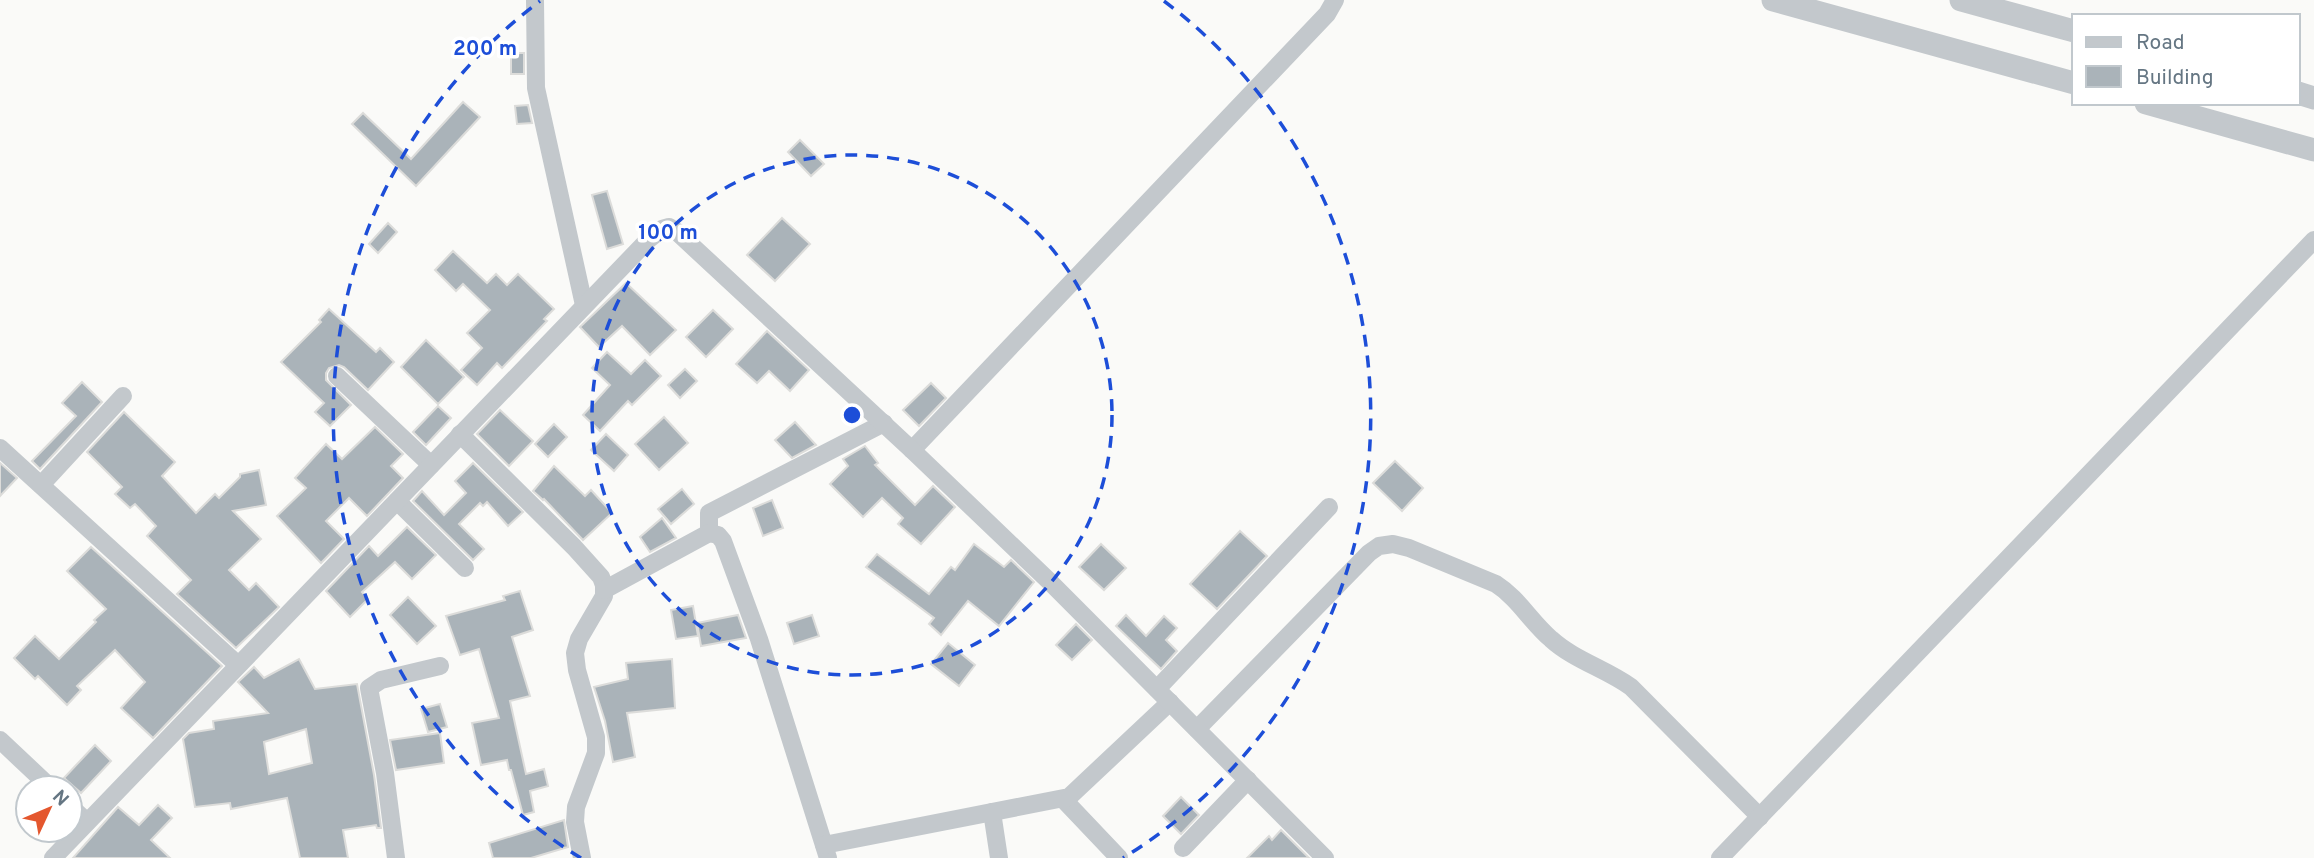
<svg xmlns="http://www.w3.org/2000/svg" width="2314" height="858" font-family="Overpass,sans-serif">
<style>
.building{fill:#aab3b9;stroke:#dcdcda;stroke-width:2;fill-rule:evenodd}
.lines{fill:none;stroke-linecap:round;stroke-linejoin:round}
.minor{stroke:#c3c8cc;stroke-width:18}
.tertiary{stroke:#c3c8cc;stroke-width:23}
.ring{fill:none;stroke:#1d4ed8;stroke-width:3.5;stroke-dasharray:12 9}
.centre{fill:#1d4ed8;stroke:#fff;stroke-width:3.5}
.ring-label{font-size:21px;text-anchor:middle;font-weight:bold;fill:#1d4ed8;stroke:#fff;stroke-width:7;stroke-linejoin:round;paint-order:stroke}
</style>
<rect width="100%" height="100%" fill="#fafaf8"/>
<g class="building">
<rect x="511" y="53" width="13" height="21"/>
<path d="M463,102L480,117L416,186L352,124L363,113L411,159Z"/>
<path d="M528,105L532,123L517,124L515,106Z"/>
<path d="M800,140L824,164L811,176L788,152Z"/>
<path d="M607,191L623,244L607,249L592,195Z"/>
<path d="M782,218L810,244L775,281L747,255Z"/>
<path d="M388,223L397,232L378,253L369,244Z"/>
<path d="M453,251L487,283L496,274L507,285L518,274L554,309L544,319L547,321L502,368L497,363L477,385L461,370L482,348L467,333L490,310L463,284L456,291L435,270Z"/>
<path d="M626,283L676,330L650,355L622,326L599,347L580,327Z"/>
<path d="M329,309L376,352L380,348L394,362L368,390L344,367L339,365L329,368L326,373V380L351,405L330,426L315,412L324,403L281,362L321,322L319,320Z"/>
<path d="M713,310L733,329L706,357L686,337Z"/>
<path d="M767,331L809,370L790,391L769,371L757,383L736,364Z"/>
<path d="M426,340L464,377L438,404L401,367Z"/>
<path d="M607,352L631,374L645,360L661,376L632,405L628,401L600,431L583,415L610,385L592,368Z"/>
<path d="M685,369L697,381L680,398L668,385Z"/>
<path d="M82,382L102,402L40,469L32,461L76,416L62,403Z"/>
<path d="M931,383L946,398L919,426L903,410Z"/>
<path d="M438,406L451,418L426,445L413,432Z"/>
<path d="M500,410L533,441L509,466L477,434Z"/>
<path d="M124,412L175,462L162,476L196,513L215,494L219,498L240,477V474L259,470L266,505L233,511L261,539L229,570L249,590L256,583L279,607L236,648L177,594L191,580L147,536L156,526L135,504L130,508L115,494L122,487L87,452Z"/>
<path d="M664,417L688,443L659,470L635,444Z"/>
<path d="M795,422L816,445L792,458L775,440Z"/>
<path d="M554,424L567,437L548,457L535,444Z"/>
<path d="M375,427L403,454L391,466L403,478L367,516L349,498L326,521L344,539L321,563L277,516L306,488L295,478L326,444L342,459Z"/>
<path d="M606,434L628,455L614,471L591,450Z"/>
<path d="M865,446L878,463L875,465L915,505L933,486L955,507L921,544L898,524L903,518L882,498L863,517L830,484L848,466L843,459Z"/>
<path d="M1395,461L1423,488L1402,511L1373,483Z"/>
<path d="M0,463L17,478L0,496Z"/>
<path d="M473,463L523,512L508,526L487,502L483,506L480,503L459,524L484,549L473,560L413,501L422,491L444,515L466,493L455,481Z"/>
<path d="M554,466L585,496L591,490L612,513L583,540L544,499L543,500L533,491Z"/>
<path d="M682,489L694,504L671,524L658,509Z"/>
<path d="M772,500L783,528L763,536L753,508Z"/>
<path d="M662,518L676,538L650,552L640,537Z"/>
<path d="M407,527L436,555L412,579L395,562L362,592L368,599L350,617L326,591L369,546L378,556Z"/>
<path d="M1240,531L1267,556L1217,609L1190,584Z"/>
<path d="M974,544L1004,567L1011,560L1034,582L999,626L968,601L941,635L929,624L934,618L866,567L877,554L929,594L951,567L955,570Z"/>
<path d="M1101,544L1126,568L1104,590L1079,567Z"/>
<path d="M91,547L222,666L153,738L121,708L145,682L115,650L77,686L81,690L67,705L38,676L35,679L14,658L35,636L59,659L96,622L94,620L106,609L67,571Z"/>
<path d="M520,591L533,630L512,637L530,696L510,701L526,774L544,769L548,786L530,791L534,812L523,815L511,770H509L507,760L481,765L472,723L499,718L479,649L460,655L446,616L505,600L503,596Z"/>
<path d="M408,597L436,626L417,644L390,615Z"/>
<path d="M693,606L698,636L676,639L671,610Z"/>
<path d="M738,615L746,638L701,646L697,623Z"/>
<path d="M812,615L819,636L794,644L787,623Z"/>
<path d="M1126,615L1146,636L1164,616L1177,628L1166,640L1177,651L1161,669L1116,626Z"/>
<path d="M1076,624L1092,640L1072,660L1056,645Z"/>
<path d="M948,643L975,665L959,686L931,664Z"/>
<path d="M299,659L315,689L357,684L374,775L381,828H377L376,825L343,830L348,858H300L287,798L231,809L230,803L195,807L183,739L189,733L214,729L213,721L268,713L238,682L254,667L264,678ZM306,729L312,763L269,774L264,742Z"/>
<path d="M672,659L675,708L627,713L635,757L613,762L605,721L594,687L628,679L626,663Z"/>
<path d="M440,704L447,727L428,732L421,709Z"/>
<path d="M440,733L444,763L396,770L390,740Z"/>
<path d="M95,745L111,761L81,793L64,778Z"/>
<path d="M1181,797L1199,815L1181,834L1163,816Z"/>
<path d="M158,805L172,818L151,840L170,858H73L118,807L139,825Z"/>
<path d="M564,820L568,847L531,858H493L489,843Z"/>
<path d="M1281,830L1309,858H1247L1269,836L1272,840Z"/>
</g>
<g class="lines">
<g class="minor">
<path d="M535,0L536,88L584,305"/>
<path d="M337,376L431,465"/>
<path d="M460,434L574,547L601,577L604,585V596L579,639L575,653L577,670L596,737V753L576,807L575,822L582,858"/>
<path d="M0,448L238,665"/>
<path d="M912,450L1327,14L1335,0"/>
<path d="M41,485L123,396"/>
<path d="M397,501L465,568"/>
<path d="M709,533V513L884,423"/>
<path d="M604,590L709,533L718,535L723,541L759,639L828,858"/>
<path d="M1157,689L1329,507"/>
<path d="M1197,729L1369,553L1379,546L1393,544L1409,548L1496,584C1518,598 1531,622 1551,639C1574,660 1606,669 1631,687L1760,817"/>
<path d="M0,740L51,788"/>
<path d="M1063,799L1119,858"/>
<path d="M70,806L87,822"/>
<path d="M992,812L999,858"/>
<path d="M824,845L1069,797L1170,702"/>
<path d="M1183,848L1248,780"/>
<path d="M53,858L648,240L662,229L669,227L677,232L912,450L1049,581L1325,858"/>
<path d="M396,858L385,773L369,688L381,680L440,666"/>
<path d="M1720,858L2314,240"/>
</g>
<g class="tertiary">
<path d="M1773,0L2074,83"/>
<path d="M1961,0L2074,31"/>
<path d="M2298,93L2314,98"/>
<path d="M2146,103L2314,150"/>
</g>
</g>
<g class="ring">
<circle cx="852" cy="415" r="260"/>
<path d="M581 858A519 519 0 0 1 540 1M1164 1A519 519 0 0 1 1123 858"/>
</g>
<circle cx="852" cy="415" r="10" class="centre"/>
<g class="ring-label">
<text x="485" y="55">200 m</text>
<text x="668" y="239">100 m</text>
</g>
<rect x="2072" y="14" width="228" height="91" fill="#ffffff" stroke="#c1c8cd" stroke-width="2"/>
<rect x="2086" y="37" width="35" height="10" fill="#c3c8cc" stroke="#c1c8cd" stroke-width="2"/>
<text x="2136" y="49" font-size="21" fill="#657683">Road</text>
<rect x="2086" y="66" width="35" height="21" fill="#aab3b9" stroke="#c1c8cd" stroke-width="2"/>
<text x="2136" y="84" font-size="21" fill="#657683">Building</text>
<g transform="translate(49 809) rotate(46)"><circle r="33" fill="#ffffff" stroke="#c1c8cd" stroke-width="2"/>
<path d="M0-5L12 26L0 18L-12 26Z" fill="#e4572e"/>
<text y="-10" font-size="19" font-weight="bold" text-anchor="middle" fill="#657683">N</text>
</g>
</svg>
